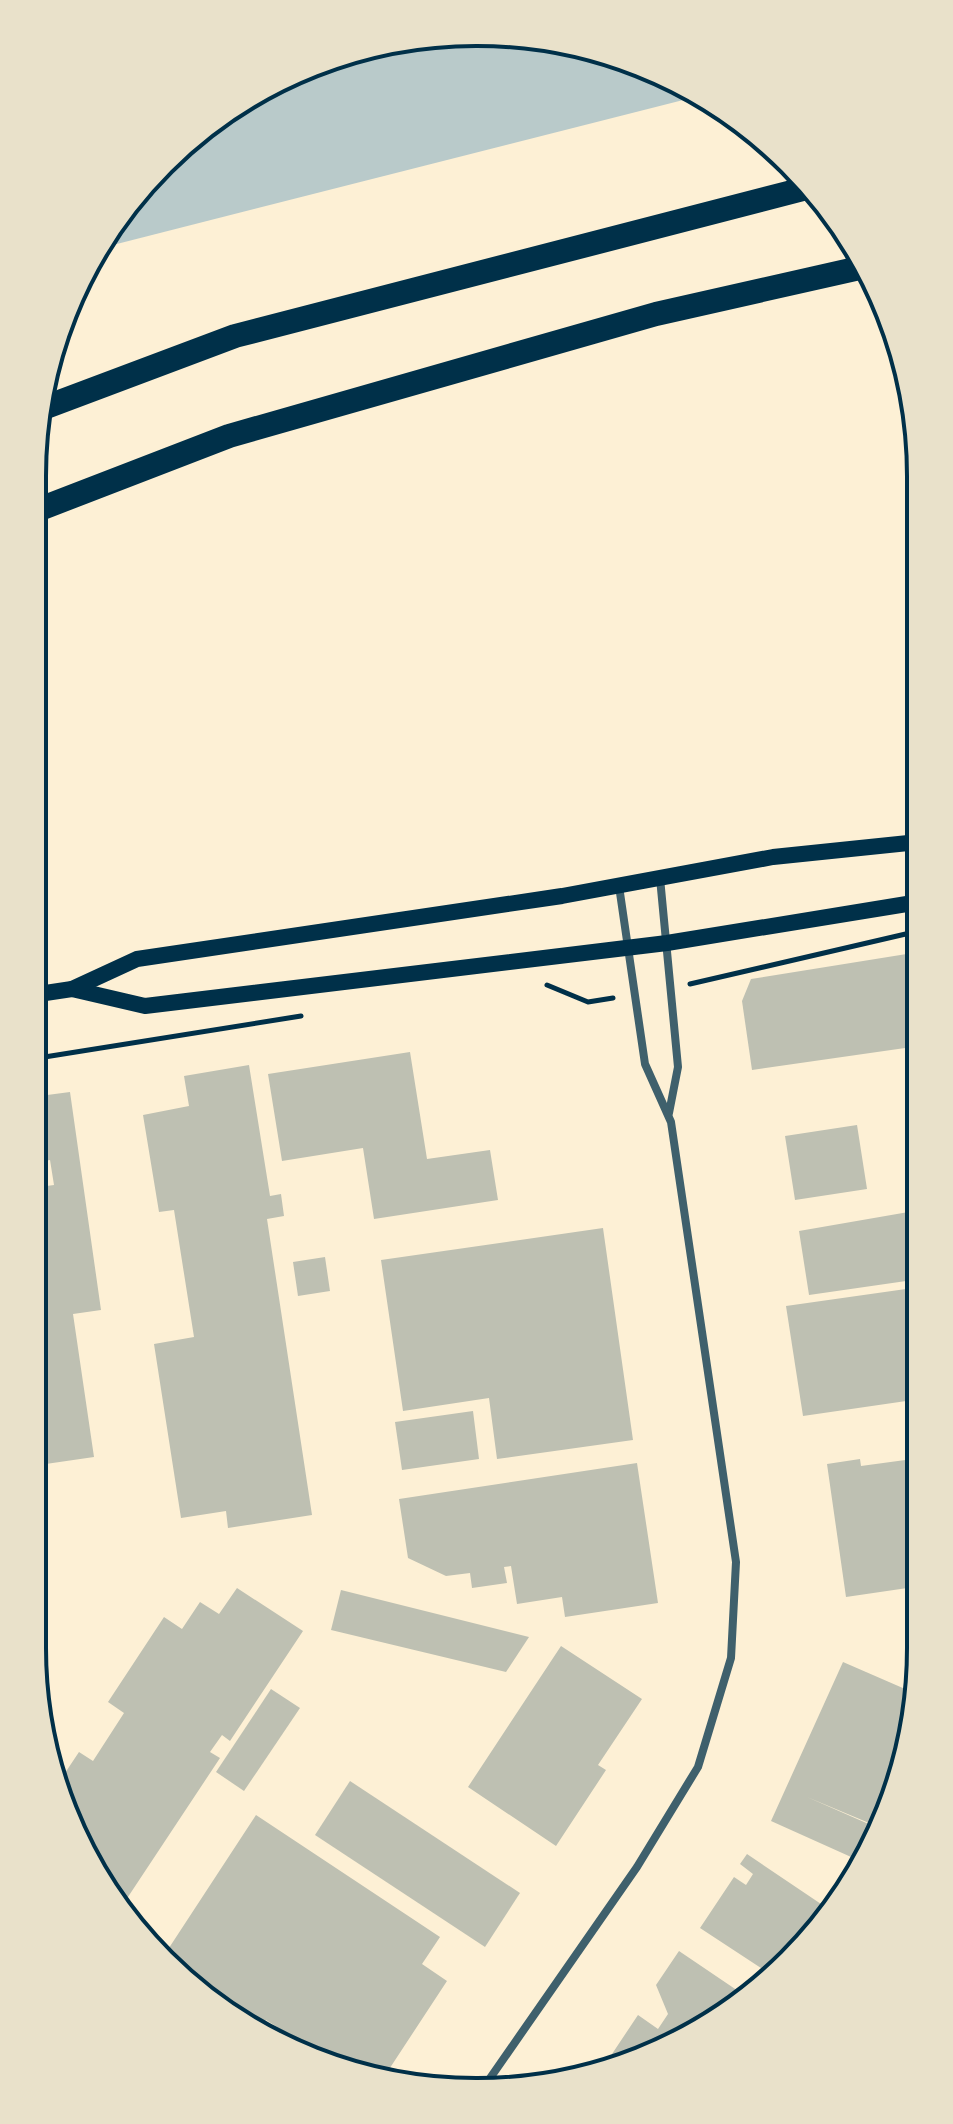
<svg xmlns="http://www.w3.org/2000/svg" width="953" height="2124" font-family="'Asap Condensed',sans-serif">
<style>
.green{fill:#b9caca}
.building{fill:#bec0b2}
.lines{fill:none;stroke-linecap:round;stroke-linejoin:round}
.path{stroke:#003049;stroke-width:5}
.minor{stroke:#3f606c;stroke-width:8}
.secondary{stroke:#003049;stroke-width:16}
.motorway{stroke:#003049;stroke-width:24}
.rim{fill:none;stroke:#003049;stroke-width:4}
</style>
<rect width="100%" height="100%" fill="#fdf0d5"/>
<path class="green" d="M476,32L646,66L699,96L105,247L162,163L306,66Z"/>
<g class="building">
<path d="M919,952V1046L752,1070L742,1001L751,979Z"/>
<path d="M410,1052L427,1159L490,1150L498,1200L374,1219L363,1148L282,1161L268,1074Z"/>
<path d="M249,1065L270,1196L281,1194L284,1216L267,1219L312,1515L228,1528L226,1511L181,1518L154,1344L194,1337L174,1210L159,1212L143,1115L189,1106L184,1076Z"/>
<path d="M70,1092L101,1310L73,1314L94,1457L32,1466V1188L54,1185L50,1160L32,1163V1097Z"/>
<path d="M857,1125L867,1189L795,1200L785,1136Z"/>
<path d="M920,1210V1279L809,1295L799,1231Z"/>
<path d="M603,1228L633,1440L497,1459L489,1398L403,1411L381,1260Z"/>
<path d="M325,1257L330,1291L298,1296L293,1262Z"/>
<path d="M920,1287V1399L803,1416L786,1306Z"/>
<path d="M473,1411L479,1459L402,1470L395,1422Z"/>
<path d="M920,1458L921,1586L846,1597L827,1464L860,1459L861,1466Z"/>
<path d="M637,1463L658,1603L565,1617L562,1597L517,1604L511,1566L504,1567L507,1583L472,1588L470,1573L446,1576L408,1558L399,1499Z"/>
<path d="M237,1588L303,1631L230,1741L222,1735L210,1752L220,1758L122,1906L55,1788L79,1752L93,1761L124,1713L108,1702L164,1617L182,1629L200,1602L219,1614Z"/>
<path d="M341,1590L529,1637L506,1672L331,1630Z"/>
<path d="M561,1646L642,1699L598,1765L606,1770L556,1846L468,1787Z"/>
<path d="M843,1662L912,1692L887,1817L881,1828L807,1797L880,1829L860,1861L771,1821Z"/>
<path d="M271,1689L300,1708L244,1791L216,1772Z"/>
<path d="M350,1781L520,1893L485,1947L315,1835Z"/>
<path d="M256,1815L440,1937L422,1964L447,1981L382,2080L275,2040L282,2030L266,2020L262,2026L183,1973L187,1968L165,1954Z"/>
<path d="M747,1854L824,1906L820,1913L826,1917L811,1940L770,1974L700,1928L734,1877L746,1885L753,1874L740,1864Z"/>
<path d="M679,1951L744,1995L698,2033L602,2069L638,2015L658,2029L668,2014L656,1985Z"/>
</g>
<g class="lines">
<g class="path">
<path d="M690,984L910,933"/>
<path d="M547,985L588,1002L613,998"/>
<path d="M32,1059L301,1016"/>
</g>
<g class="minor">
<path d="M660,878L678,1067L669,1113"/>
<path d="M486,2084L637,1867L698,1767L731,1658L736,1562L671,1122L645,1064L619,886"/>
</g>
<g class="secondary">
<path d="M72,989L145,1006L667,943L919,902"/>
<path d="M32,995L72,989L137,959L562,896L773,857L918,842"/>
</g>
<g class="motorway">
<path d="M46,407L235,336L811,187"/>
<path d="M32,512L229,436L656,314L864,267"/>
</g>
</g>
<path d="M0 0H953V2124H0ZM476 46H477A430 430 0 0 1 907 476V1648A430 430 0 0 1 477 2078H476A430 430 0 0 1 46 1648V476A430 430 0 0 1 476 46Z" fill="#e9e1ca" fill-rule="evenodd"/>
<path class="rim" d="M476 46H477A430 430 0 0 1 907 476V1648A430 430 0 0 1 477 2078H476A430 430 0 0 1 46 1648V476A430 430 0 0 1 476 46Z"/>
</svg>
